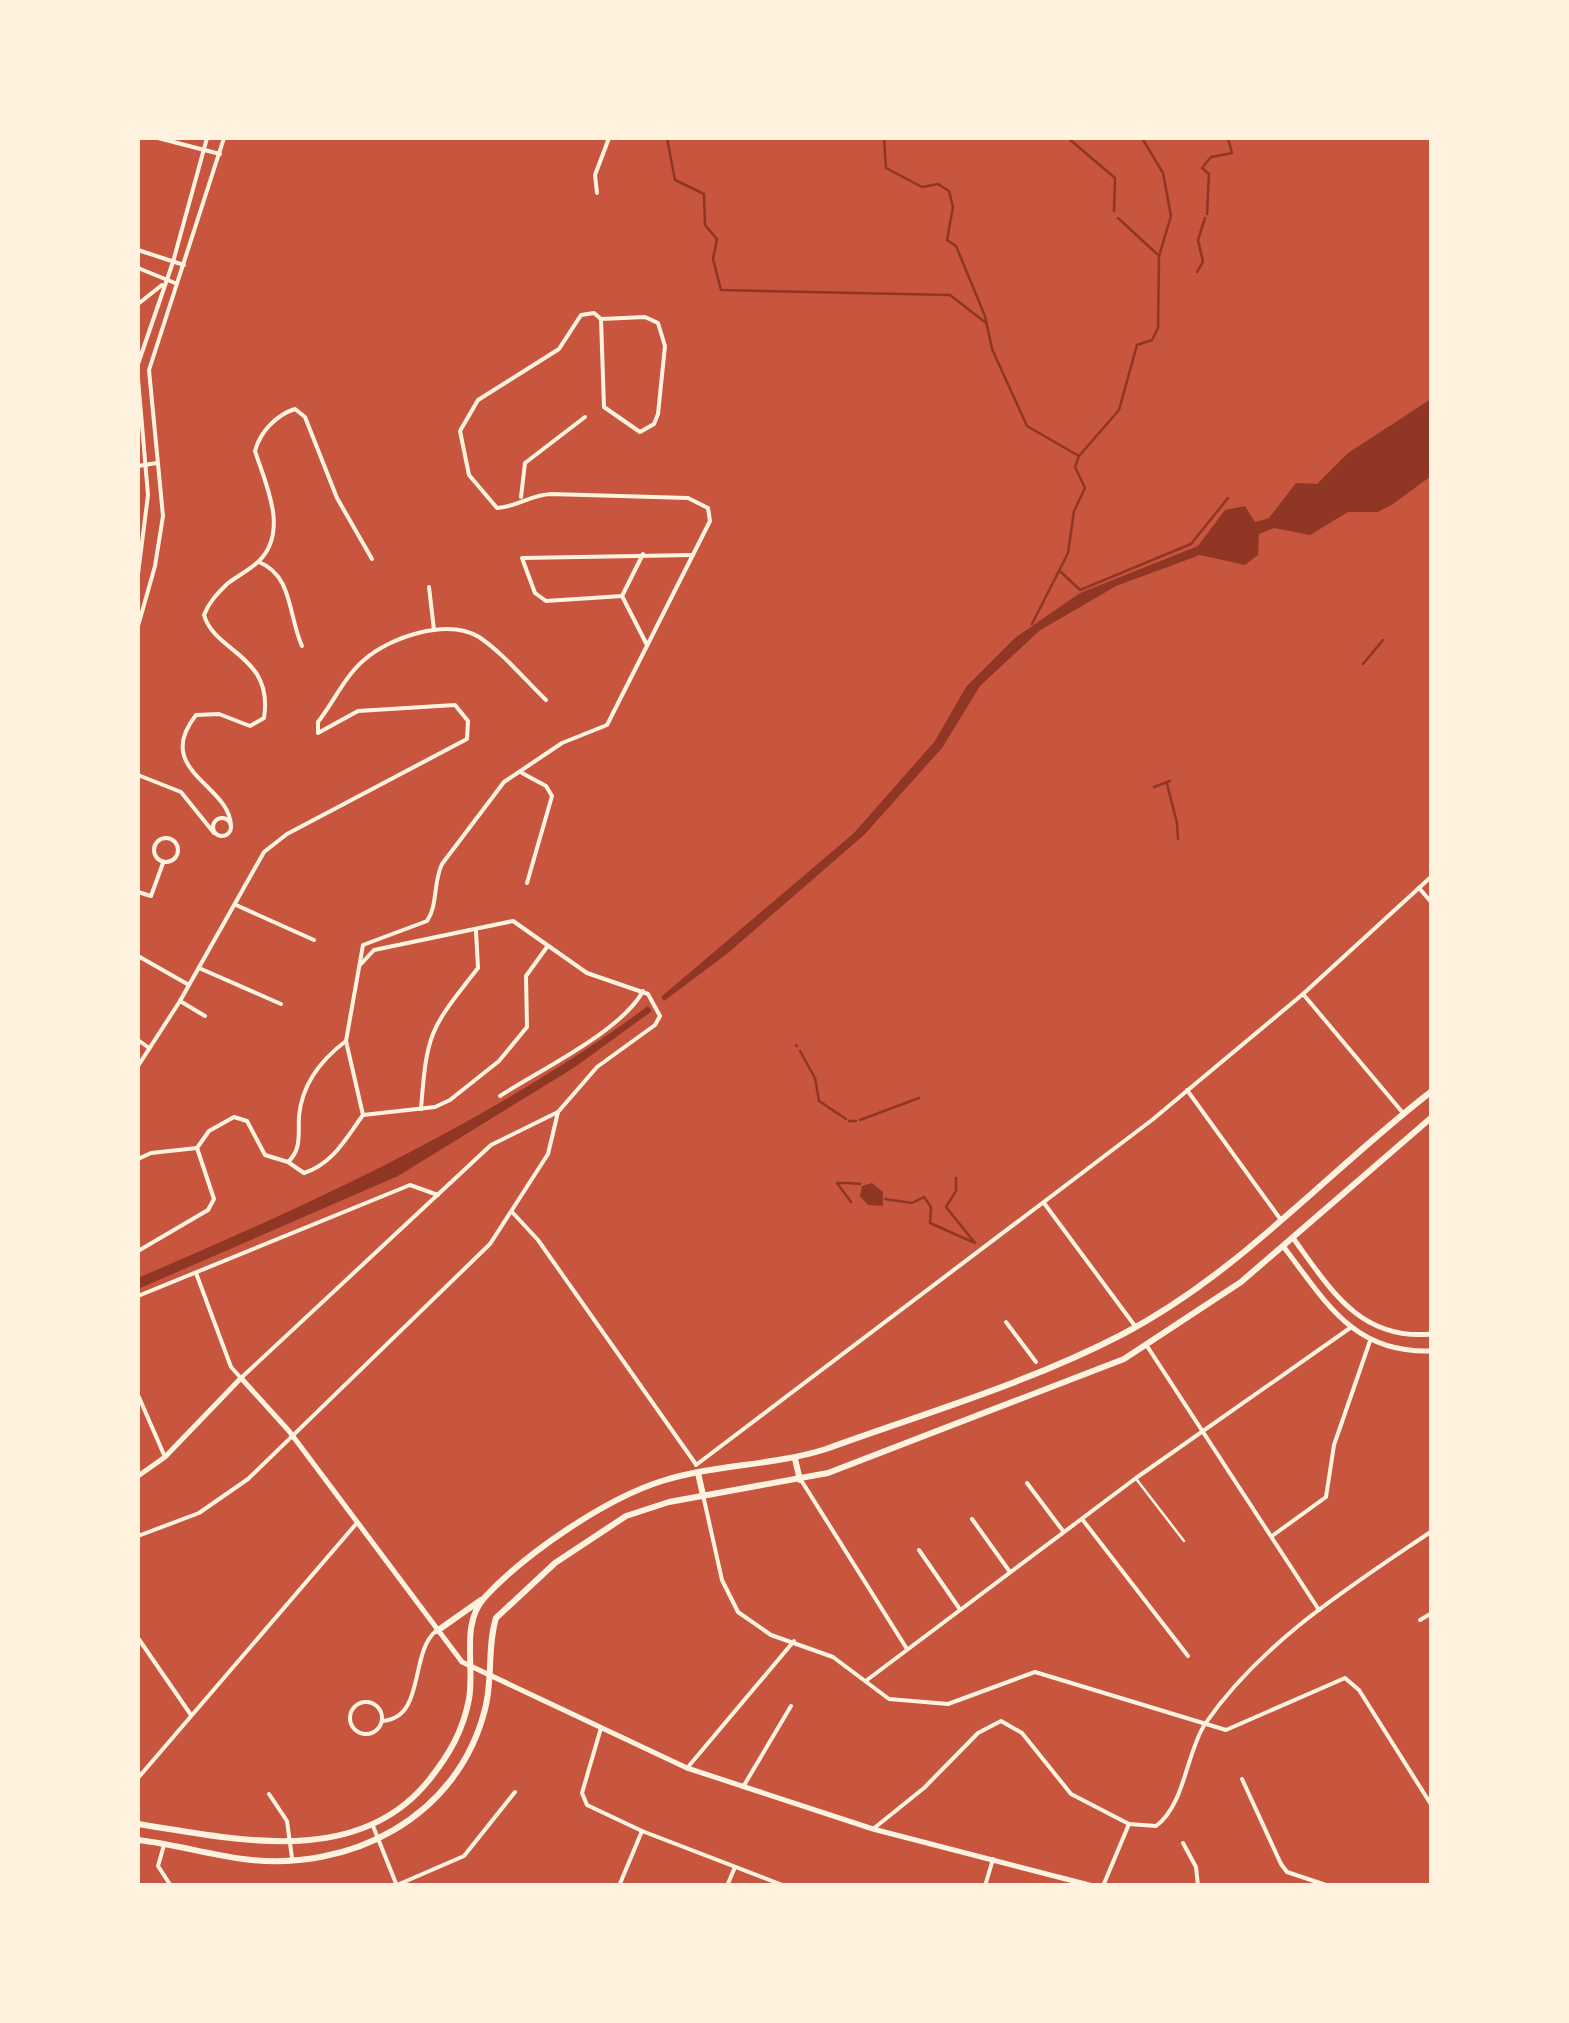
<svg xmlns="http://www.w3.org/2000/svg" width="1569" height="2023" font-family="Rubik,sans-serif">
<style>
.water{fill:#8f3625}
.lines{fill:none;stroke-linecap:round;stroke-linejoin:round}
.stream{stroke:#8f3625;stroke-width:2.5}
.service{stroke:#fff3e0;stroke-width:2.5}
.minor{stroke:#fff3e0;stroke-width:4}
.tertiary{stroke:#fff3e0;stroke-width:5}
.secondary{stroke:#fff3e0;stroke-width:5}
.primary{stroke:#fff3e0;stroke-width:6}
</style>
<rect width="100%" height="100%" fill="#c8553d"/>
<g class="water">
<path d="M1431,399V476L1393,504L1378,512H1348L1310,535L1274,528L1259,534L1258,555L1245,565L1200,555L1116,586L1039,631L980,686L942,748L864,835L728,953L664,1001L661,997L854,833L935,741L966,687L1015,638L1080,593L1198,546L1225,510L1245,506L1255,522L1269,518L1296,483L1317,484L1348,453Z"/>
<path d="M648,1006L652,1011L575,1067L398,1176L138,1289V1278C316,1202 492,1121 648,1006Z"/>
<path d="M872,1183L883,1192V1206L868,1205L860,1196L862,1186Z"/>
</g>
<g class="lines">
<g class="stream">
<path d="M667,138L675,180L704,194L705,225L717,239L713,259L721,290L950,295L986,323"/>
<path d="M879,138L884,139L886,168L922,187L938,184L949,191L953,207L947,240L956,246L985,316L992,349L1027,426L1079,456"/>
<path d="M1068,138L1115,178L1114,211"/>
<path d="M1207,214L1209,174L1202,168L1211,157L1232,153L1228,138"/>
<path d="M1118,218L1157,254"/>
<path d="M1197,272L1203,262L1198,240L1205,218"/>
<path d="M1061,572L1080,590L1191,544L1228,498"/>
<path d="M1032,624L1068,553L1074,511L1085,488L1075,467L1079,456L1119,410L1137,345L1152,340L1158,328L1159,256L1171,216L1163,173L1142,138"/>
<path d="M1363,664L1383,640"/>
<path d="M1167,784L1177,823"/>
<path d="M1154,787L1170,781"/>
<path d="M1177,825L1178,839"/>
<path d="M796,1045L797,1046"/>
<path d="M800,1051L815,1078L819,1101L846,1119"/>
<path d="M860,1120L919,1098"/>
<path d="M849,1121H856"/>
<path d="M845,1183H837L851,1202"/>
<path d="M847,1183L860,1184"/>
<path d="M885,1199L912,1203L924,1197L931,1207L930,1223L975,1243L946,1207L956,1191V1178"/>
</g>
<path class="service" d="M1137,1480L1184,1541"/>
<g class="minor">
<path d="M158,138L220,154"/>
<path d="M597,193L595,175L609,138"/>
<path d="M138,250L184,265"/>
<path d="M138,268L175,283"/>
<path d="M138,304L162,285"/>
<path d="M645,317L658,323L665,346L658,414L654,424L640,432L604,407L601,319Z"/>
<path d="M138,364L173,262L207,138"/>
<path d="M138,379L148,495L138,574"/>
<path d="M138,466L157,463"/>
<path d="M521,497L525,463L585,417"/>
<path d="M643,554L622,596L546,601L535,593L522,558L693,555"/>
<path d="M259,562C293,576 288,615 302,646"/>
<path d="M429,587L434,630"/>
<path d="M622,596L647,645"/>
<path d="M138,626L155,566L163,516L149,370L224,138"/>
<path d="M522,773L546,786L552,796L527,883"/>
<path d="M138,775L181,792L214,833"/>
<circle cx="222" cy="827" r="9"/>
<path d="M231,826C230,784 152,771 196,715L219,714L250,726L264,718C274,655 215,653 204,615C209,602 217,594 227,584C237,576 250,570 259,561C289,531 266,485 255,451C260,432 276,415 295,409L305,417L337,498L372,559"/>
<circle cx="166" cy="850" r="12"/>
<path d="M1419,888L1432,903"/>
<path d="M138,892L151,896L163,863"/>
<path d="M236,905L314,940"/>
<path d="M138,956L189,985"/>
<path d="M199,968L281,1004"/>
<path d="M1303,994L1403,1113"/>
<path d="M180,1001L205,1016"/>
<path d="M138,1040L149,1048"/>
<path d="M138,1066L180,1001L264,852L287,834L467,739L468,721L455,705L358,711L318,733V722C333,703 345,676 364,660C390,637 447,618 479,637C503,653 525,680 546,700"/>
<path d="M1187,1090L1281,1220"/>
<path d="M500,1096C538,1071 622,1031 643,991"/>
<path d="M421,1109C427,1031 430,1029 478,968L476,931"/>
<path d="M363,1115L435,1107L450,1100L499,1061L527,1027L526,976L547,947"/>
<path d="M138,1159L151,1153L197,1148L209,1131L234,1117L247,1121L265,1155L288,1162C302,1149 298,1134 299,1116C302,1084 322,1059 346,1041"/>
<path d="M288,1162L304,1173C333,1164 346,1138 363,1115L346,1041L363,945L427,921C438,905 433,883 442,864L504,782L562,743L607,725L710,521L708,508L688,498L551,494C530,495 517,507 497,508L469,475L460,431L478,400L559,349L581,315L594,313L601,319"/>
<path d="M1044,1203L1135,1326"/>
<path d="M513,1213L538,1240L695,1463"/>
<path d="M138,1251L208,1210L214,1199L197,1148"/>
<path d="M196,1273L231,1367L241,1378L491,1145L558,1112L597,1067L655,1025L660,1016L648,994L587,973L513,921L374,950L360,965"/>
<path d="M138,1296L410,1185L438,1195"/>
<path d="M1006,1322L1036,1362"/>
<path d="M1147,1346L1319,1610"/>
<path d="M138,1395L165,1457"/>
<path d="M696,1465L1152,1120L1303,994L1432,876"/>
<path d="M801,1480L907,1649"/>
<path d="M1027,1483L1063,1531"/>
<path d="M703,1495L722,1580L738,1612L771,1635L833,1657L889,1699L948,1704L1035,1672L1226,1730L1345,1678L1359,1690L1432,1806"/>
<path d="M972,1519L1010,1572"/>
<path d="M1082,1519L1188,1656"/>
<path d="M138,1536L199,1513L248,1479L490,1244L548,1154L558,1112"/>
<path d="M1272,1536L1326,1497L1334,1445L1370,1341"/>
<path d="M919,1550L959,1608"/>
<path d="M1420,1620L1432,1613"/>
<path d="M138,1638L191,1715"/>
<path d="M867,1680L1136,1478L1350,1328"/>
<circle cx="366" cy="1718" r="16"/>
<path d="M382,1721C426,1718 409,1653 436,1631"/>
<path d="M601,1728L582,1793L587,1805L642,1831L785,1886"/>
<path d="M688,1767L794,1641"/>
<path d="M138,1778L356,1524"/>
<path d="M1242,1779L1281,1864L1287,1872L1329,1886"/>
<path d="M743,1787L791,1706"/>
<path d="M269,1794L287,1821L292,1858"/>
<path d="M373,1826L397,1886"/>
<path d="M873,1829L924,1788L978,1733L1001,1721L1022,1733L1071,1794L1129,1824L1156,1826C1185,1805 1186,1753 1205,1724C1262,1641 1351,1586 1432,1531"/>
<path d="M1183,1843L1196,1867L1198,1886"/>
<path d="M164,1845L158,1866L171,1886"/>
<path d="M397,1885L464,1856L515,1792"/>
<path d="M619,1886L642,1831"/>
<path d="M727,1886L735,1867"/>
<path d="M985,1886L993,1859"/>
<path d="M1103,1886L1129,1824"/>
</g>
<path class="tertiary" d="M138,1476L165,1457L241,1378L289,1431L462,1662L687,1768L873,1829L1093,1886"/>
<g class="secondary">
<path d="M1293,1238C1331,1290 1360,1341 1432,1334"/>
<path d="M1283,1246C1326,1302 1353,1354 1432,1351"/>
</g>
<g class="primary">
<path d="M795,1459L800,1480"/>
<path d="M698,1473L703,1495"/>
<path d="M437,1631L481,1600"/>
<path d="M138,1824C235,1839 358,1869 429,1780C449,1755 463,1731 469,1699C475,1666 460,1624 485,1597C526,1553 605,1499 662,1481C715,1464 773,1466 826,1449C925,1413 1029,1383 1123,1334C1241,1272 1328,1171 1432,1091"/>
<path d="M138,1840C173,1844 207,1854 243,1859C349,1873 458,1818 485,1709C493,1679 487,1647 496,1618L555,1563L626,1516L669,1502L828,1473L1124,1359L1241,1282L1432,1117"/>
</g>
</g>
<rect width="1569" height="2023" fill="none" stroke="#fff3e0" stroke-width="280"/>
</svg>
